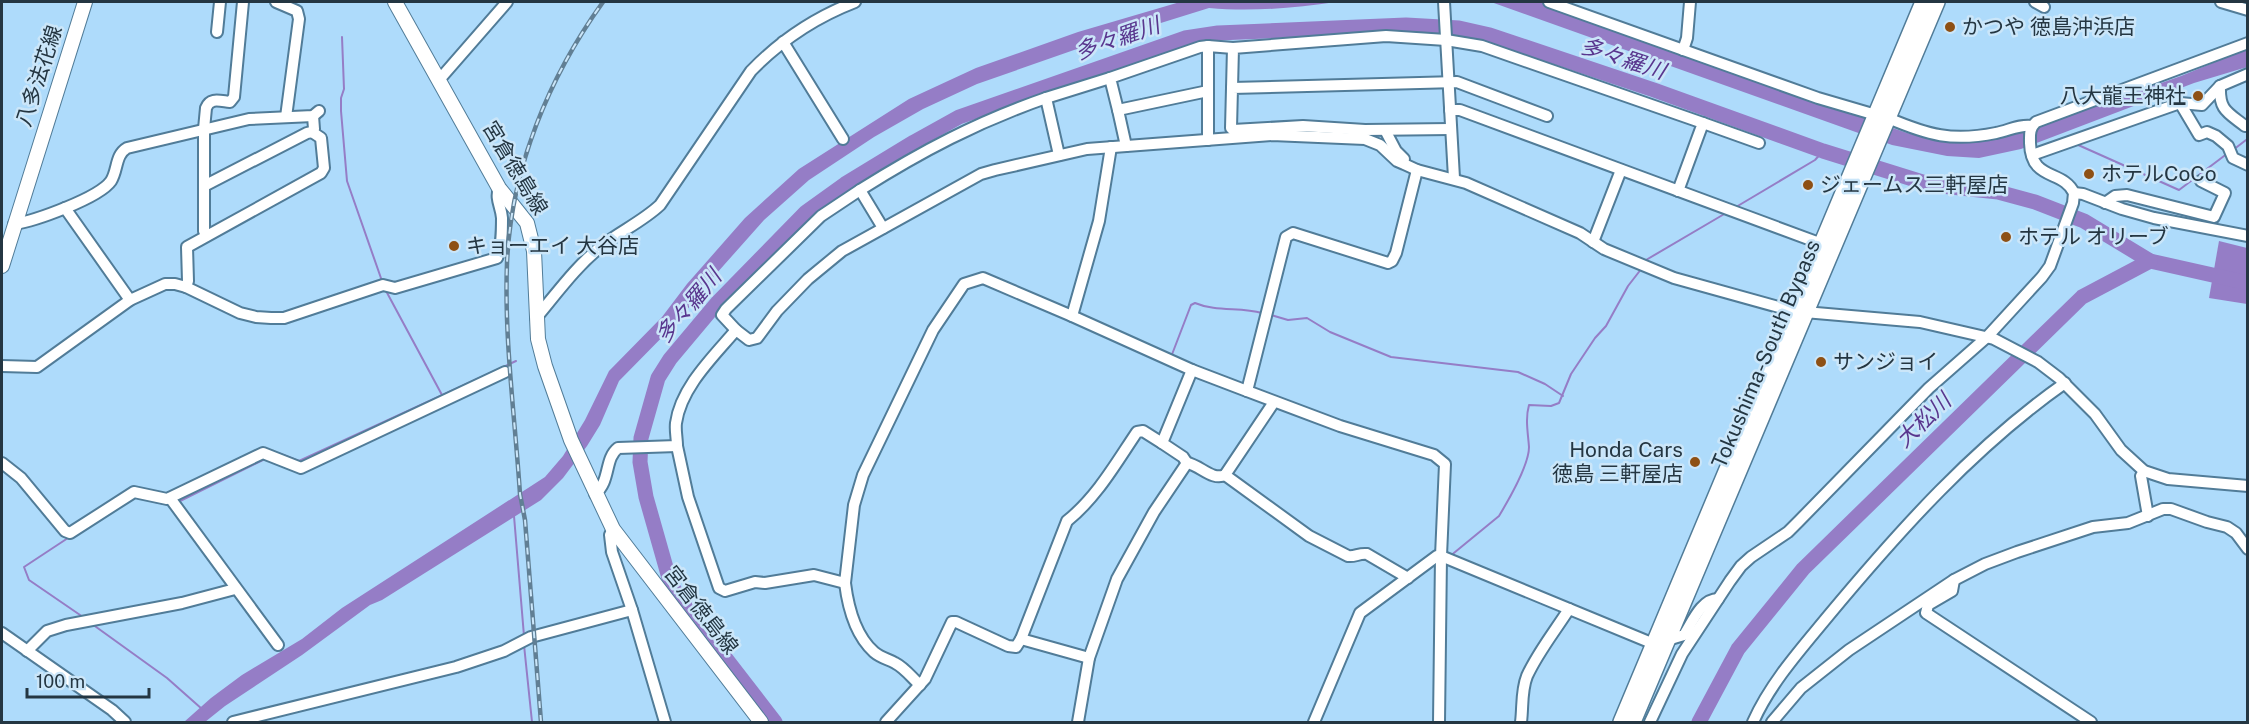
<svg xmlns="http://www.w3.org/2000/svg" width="2249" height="724" font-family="'Public Sans','Noto Sans JP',sans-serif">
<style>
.water{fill:#957dc6}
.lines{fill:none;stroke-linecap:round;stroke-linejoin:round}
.stream{stroke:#957dc6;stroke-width:2}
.river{stroke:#957dc6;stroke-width:15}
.minor-casing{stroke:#517c98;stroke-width:14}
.major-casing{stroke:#517c98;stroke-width:16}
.highway-casing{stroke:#517c98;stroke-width:18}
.minor{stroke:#fff;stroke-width:10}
.major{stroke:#fff;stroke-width:14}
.highway{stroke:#fff;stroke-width:15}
.rail-casing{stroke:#617f94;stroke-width:4.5}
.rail{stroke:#cbe6f9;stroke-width:2;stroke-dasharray:7;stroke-linecap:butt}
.poi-dot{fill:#8e5014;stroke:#cbe6f9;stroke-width:2}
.labels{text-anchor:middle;stroke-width:5;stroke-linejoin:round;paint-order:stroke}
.poi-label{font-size:21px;fill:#243642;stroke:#cbe6f9;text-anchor:start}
.street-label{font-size:21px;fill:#243642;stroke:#cbe6f9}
.water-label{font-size:22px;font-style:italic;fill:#59368e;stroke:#cbe6f9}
</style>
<rect width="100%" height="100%" fill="#aedbfb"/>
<g class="water">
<path d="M1180,2H1336C1294,8 1251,12 1209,8L1074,50L977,84L923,109L874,137L809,180L764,220L708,283L679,320L619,381L600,425L587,446L563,478L541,500L382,600L370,605L302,655L225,706L205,722H184L211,698L242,675L302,639L342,608L545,477L563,456L585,420L609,371L662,317L687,284L745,218L799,169L909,99L976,68L1078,32Z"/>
<path d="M1491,2H1541L1617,31L1907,133L1937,140L1967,142L1988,141L2046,124L2181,76L2247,49V67L2194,83L2021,149L1979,158L1947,156L1892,145Z"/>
<path d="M2219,241L2247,248V304L2209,298Z"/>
</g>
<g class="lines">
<g class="stream">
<path d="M342,37L344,89L341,98V111L347,181L382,281"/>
<path d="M2076,144L2179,190L2228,153"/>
<path d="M2233,150L2246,140L2248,141"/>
<path d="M1736,207L1815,160L1823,151"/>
<path d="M1645,263L1646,260L1726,213"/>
<path d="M385,289L442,395"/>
<path d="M1271,315L1288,320L1307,318L1330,332L1391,357L1518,372L1545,384L1563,396"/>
<path d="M1171,357L1191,305L1195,303C1216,312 1240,307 1262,313"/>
<path d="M275,455L278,453L299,461L516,361"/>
<path d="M155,502L170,505"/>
<path d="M178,502L267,458"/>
<path d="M514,516L524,636"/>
<path d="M71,536L24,567L29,580L83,617"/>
<path d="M1449,557L1499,516C1508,501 1529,464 1529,447C1528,433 1525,419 1529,405L1551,406L1559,403L1571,374L1595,338L1606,326L1628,286L1642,268"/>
<path d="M92,624L167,678L202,709"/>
<path d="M524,645L532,722"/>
</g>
<g class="river">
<path d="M775,722L683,603L671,585L646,497L640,462L641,438L658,378L670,359L717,303L806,212L845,184L914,142L959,117L1185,38L1218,33L1406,25L1459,28L1490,35L1654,90L1823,151L1932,185L1998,192L2035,202L2084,221L2150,261L2248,283"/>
<path d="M1699,722L1738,649L1803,569L2082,297L2150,261"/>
</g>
<g class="minor-casing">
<g id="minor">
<path d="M276,2L297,11L299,19L286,117"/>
<path d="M1444,2L1454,178"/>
<path d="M1549,2L1818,98L1876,115"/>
<path d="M2035,2L2044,7"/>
<path d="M2221,2L2248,10"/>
<path d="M217,32L220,2"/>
<path d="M783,42L843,139"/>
<path d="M1683,50L1687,38L1690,2"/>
<path d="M439,80L507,2"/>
<path d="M2220,86C2219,110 2227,112 2245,126"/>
<path d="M1232,88L1233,48L1386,36L1446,40L1482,46L1703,123L1678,191"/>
<path d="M2180,103L2199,135L2207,132L2216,136L2228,146L2233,158L2248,165"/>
<path d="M1118,110L1110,78L1200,47L1208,46"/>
<path d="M1450,110H1460L1822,244"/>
<path d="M1888,118C1928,135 1952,142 1996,133C2008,131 2019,124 2032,126"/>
<path d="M1703,123L1759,143"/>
<path d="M1451,129L1365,130L1303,126L1233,130L1231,128L1232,88L1457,82L1547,116"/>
<path d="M1385,130L1396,151L1404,159"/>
<path d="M1208,140V46L1233,48"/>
<path d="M1126,146L1118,110L1208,91"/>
<path d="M1111,147L1099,221L1072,316L1192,370"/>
<path d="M1059,155L1046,98L1110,78"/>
<path d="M2032,155L2180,103L2202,105L2220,86L2248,74"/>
<path d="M1417,170L1396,253L1392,261L1388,263L1293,233L1286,237L1247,391L1340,426L1434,455L1445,464L1441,556L1439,722"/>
<path d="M204,186L307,133L312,132"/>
<path d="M2074,193L2083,194L2122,209L2154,218L2248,236"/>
<path d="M2105,203L2115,196L2127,195L2214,217L2225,193L2201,181"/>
<path d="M65,208L130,300"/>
<path d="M14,224C35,221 99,198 111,181C118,170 115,155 127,148L249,119L313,116L319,111"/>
<path d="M883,228L860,190C922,151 977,122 1046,98"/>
<path d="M206,236L204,231V129L206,108C210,97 220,101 230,102L234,97L243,2"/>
<path d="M1593,242L1621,170"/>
<path d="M186,287L188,281L187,247L321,173L324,168L321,138L312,132L314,129L313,116"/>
<path d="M536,318C557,293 577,265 603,245C621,231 643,221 660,205L751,71C780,41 816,17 855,2"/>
<path d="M736,330L722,315L726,309L821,216L860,190"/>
<path d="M2,366L37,367L130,300L165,284H175L186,287L240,313L256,317L271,318H284L383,285L395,288L497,258C502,246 502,231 502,218C501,206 495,199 499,188"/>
<path d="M1274,402L1225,475L1309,536L1348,556C1355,557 1359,553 1367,554L1408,578"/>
<path d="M677,446L688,497L719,588L725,591L755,582L765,583L814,575L845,583L854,505L863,475L933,330L964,284L983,278L1072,316"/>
<path d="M2,463L21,478L65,531L70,533L134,492L167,499L263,453L301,468L505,372"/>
<path d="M1187,463L1183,457L1162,443L1192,370L1247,391"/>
<path d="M2144,471L2141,476L2148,516"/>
<path d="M595,494C611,481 604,459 618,448L677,446C677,438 675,430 676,423C681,387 714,356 736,330L749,340L757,338L777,311L808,279L842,251L981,174L995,170L1087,149L1272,135L1365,139L1380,145L1397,161L1404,164L1417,170L1466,183L1580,233L1604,249L1674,278L1793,311L1920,322L1994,339L2038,362L2059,378L2095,414L2121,450L2144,471L2168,479L2248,486"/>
<path d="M170,498L278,645"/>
<path d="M613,529L610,535L612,552L632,610L665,722"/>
<path d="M1954,580L1952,591L1928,605L1926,613L2091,722"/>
<path d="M845,583C848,607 855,635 874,652C881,658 888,659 895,663C905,668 912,678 920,685"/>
<path d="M2,633L112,710L125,722"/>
<path d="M27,651L47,631L66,625L182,603L235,589"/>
<path d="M1089,658L1021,639L1067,521C1097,497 1116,463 1137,432L1143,431L1162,443"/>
<path d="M233,722L456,667L504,651L531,637L632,610"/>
<path d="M886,722L925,679L952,622H956L1008,646L1016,647L1021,639"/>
<path d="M1078,722L1089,658L1117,579L1154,512L1187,463C1200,465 1212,481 1225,475"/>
<path d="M1314,722L1360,613L1437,556H1441L1654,644L1684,635C1692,623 1701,599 1718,599"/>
<path d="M1521,722C1523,707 1521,691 1527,676C1538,652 1555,631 1569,609"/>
<path d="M1650,722L1682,654L1730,581L1741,566L1751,557L1788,532L1799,521L1929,388L1987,337L2042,277L2050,266L2073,203L2074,193C2063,169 2031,182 2030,143C2030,134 2029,129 2036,122L2248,43"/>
<path d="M1753,722C1771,682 1801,649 1829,615C1899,531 1975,446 2065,383"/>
<path d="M1772,722L1801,688L1849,650L1954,580L1985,564L2017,552L2093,527L2128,523L2163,509H2171L2207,522L2227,527L2236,533L2248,549"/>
</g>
</g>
<g class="major-casing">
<g id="major">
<path d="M395,2L499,188L527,223L534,251L538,339L545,366L571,440L613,529L761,722"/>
<path d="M2,266L85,2"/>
</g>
</g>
<g class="highway-casing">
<g id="highway">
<path d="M1621,722L1923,2"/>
<path d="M1633,722L1937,2"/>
</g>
</g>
<use href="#minor" class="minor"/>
<use href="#major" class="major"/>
<use href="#highway" class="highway"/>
<g class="rail-casing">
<path id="rail" d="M541,722L525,520L520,494C515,418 504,338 507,263C511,168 549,77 603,2"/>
</g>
<use href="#rail" class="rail"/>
</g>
<g class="poi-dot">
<circle cx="1950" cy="27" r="6"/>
<circle cx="2198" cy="96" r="6"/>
<circle cx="2089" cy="174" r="6"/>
<circle cx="1808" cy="185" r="6"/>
<circle cx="2006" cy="237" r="6"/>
<circle cx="454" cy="246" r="6"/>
<circle cx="1821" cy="362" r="6"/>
<circle cx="1695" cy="462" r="6"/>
</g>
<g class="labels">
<g class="poi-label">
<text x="1962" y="34">かつや 徳島沖浜店</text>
<text x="2186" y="103" text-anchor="end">八大龍王神社</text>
<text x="2101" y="181">ホテルCoCo</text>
<text x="1820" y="192">ジェームス三軒屋店</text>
<text x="2018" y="244">ホテル オリーブ</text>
<text x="466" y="253">キョーエイ 大谷店</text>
<text x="1833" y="369">サンジョイ</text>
<text x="1683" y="457" text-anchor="end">Honda Cars<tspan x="1683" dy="24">徳島 三軒屋店</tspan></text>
</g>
<g class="street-label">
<text transform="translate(39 76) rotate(-72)" y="7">八多法花線</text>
<text transform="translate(515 168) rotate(59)" y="7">宮倉徳島線</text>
<text transform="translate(1766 354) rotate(-67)" y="7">Tokushima-South Bypass</text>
<text transform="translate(701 610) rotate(52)" y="7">宮倉徳島線</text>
</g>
<g class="water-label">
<text transform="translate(1117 38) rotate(-19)" y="8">多々羅川</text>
<text transform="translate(1623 58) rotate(18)" y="8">多々羅川</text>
<text transform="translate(688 306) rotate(-50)" y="8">多々羅川</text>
<text transform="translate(1923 420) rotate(-44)" y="8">大松川</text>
</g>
</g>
<rect width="2249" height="724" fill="none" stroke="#243642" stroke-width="6"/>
<path d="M27 688v9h122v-9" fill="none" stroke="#243642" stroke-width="3"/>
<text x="36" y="688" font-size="18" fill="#243642" stroke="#cbe6f9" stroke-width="4.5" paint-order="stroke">100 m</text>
</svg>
